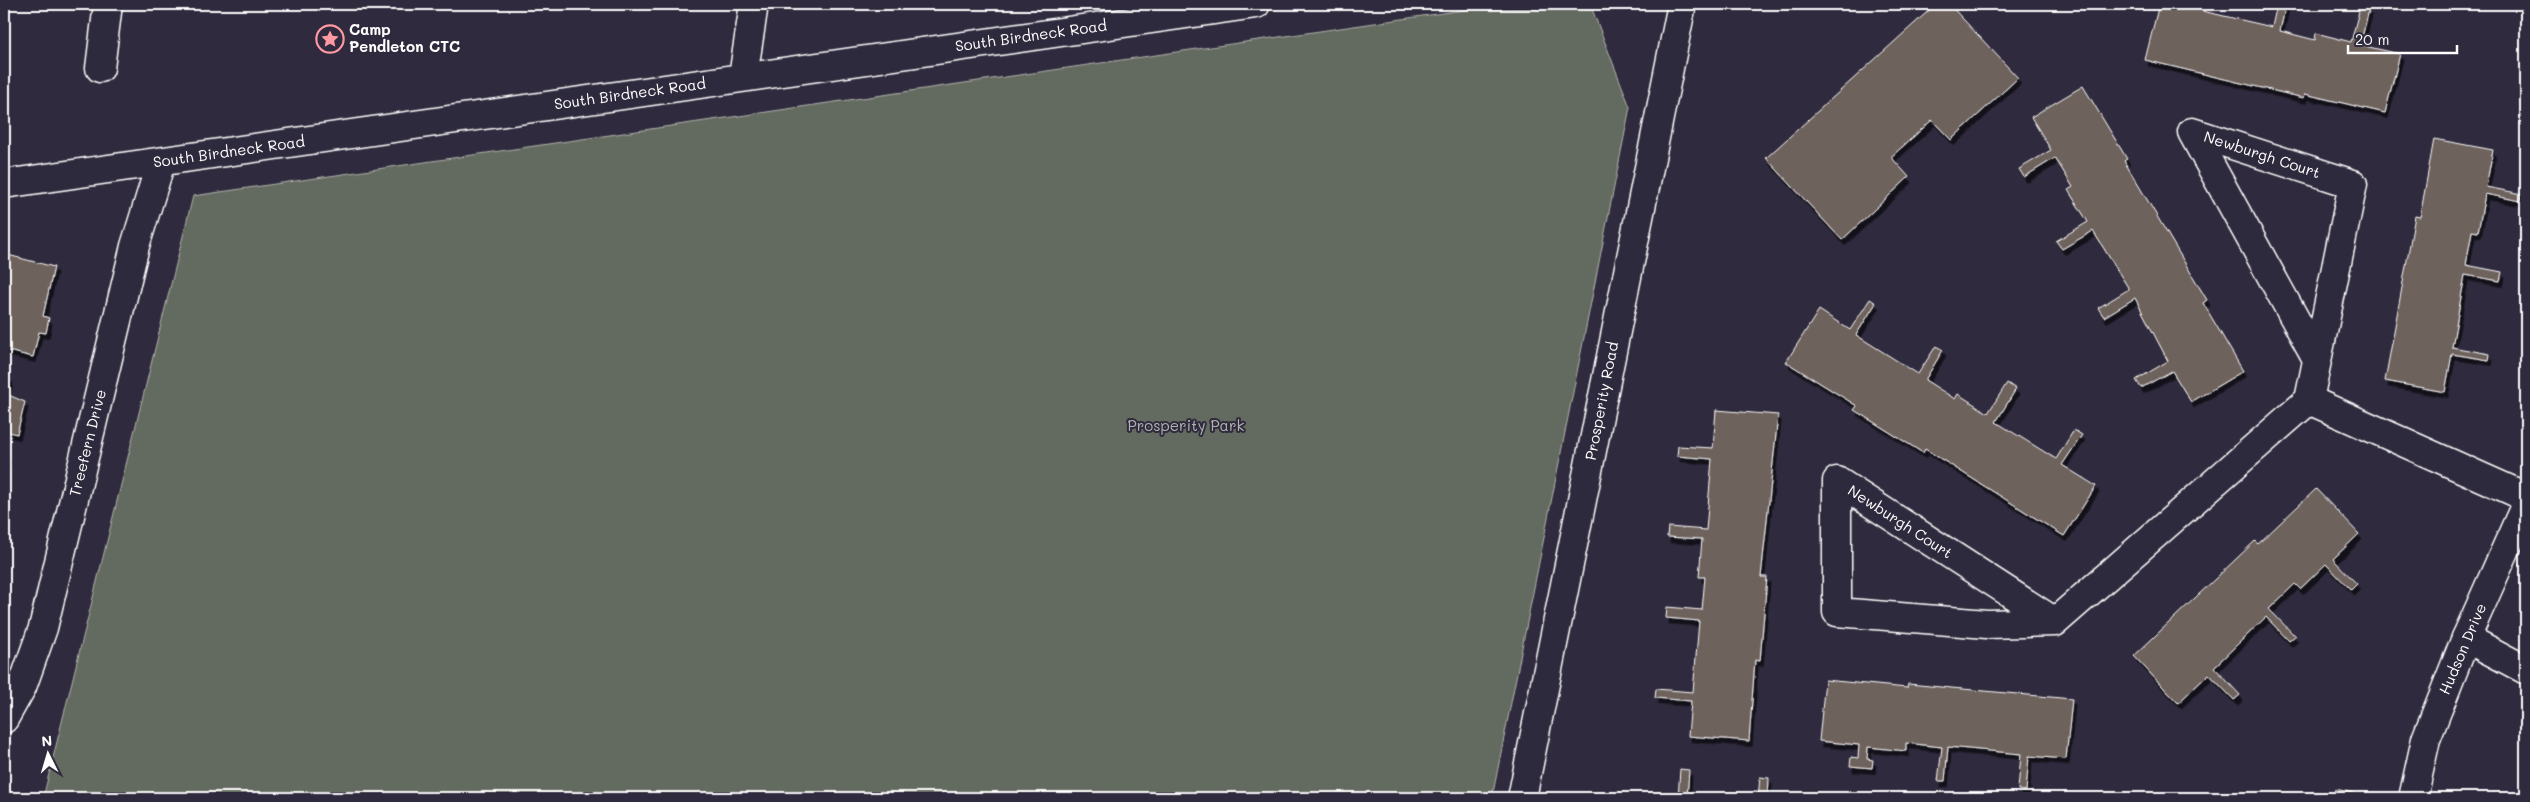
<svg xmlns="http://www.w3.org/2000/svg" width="2530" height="802" font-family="Mali,sans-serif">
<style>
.green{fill:#646b5f;stroke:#b2b5af}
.building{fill:#6e625d;stroke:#fff;filter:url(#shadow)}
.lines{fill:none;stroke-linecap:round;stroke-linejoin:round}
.street-casing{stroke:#fff;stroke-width:31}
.secondary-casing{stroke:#fff;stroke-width:31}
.street{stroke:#2f2a3d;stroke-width:28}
.secondary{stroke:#2f2a3d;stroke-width:28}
.labels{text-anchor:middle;stroke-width:4;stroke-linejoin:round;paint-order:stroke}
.poi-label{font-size:15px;font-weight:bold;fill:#fff;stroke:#2f2a3d;text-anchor:start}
.street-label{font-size:15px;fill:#fff;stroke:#2f2a3d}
.park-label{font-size:15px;fill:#b2b5af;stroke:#2f2a3d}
</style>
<defs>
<filter id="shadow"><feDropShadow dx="3" dy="5.5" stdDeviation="0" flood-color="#0009"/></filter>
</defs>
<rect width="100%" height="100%" fill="#2f2a3d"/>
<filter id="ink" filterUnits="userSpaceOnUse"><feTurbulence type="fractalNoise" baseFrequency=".02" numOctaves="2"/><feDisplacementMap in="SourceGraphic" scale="10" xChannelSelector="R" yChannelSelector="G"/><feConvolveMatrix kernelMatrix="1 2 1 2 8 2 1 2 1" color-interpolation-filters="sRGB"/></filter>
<g filter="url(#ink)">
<path class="green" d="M1477,8L1592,9L1630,107L1492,798H43L193,196Z"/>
<g class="building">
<path d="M1936,4H1949L2018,78L1951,140L1932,120L1891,157L1909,177L1842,240L1766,158Z"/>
<path d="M2159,4L2193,9L2194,4H2203L2202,11L2272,27L2277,4H2286L2280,31L2315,40L2316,33L2351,42L2360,7L2369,10L2360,45L2400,54L2385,113L2305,94L2304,98L2145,60Z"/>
<path d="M2083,86L2127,159L2124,161L2207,300L2203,303L2243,371L2191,402L2172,371L2141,388L2136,380L2168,361L2135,298L2104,317L2098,308L2129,289L2093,231L2062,249L2056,241L2088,222L2068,190L2073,187L2055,158L2024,177L2019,169L2051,150L2031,117Z"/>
<path d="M2434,139L2493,150L2486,187L2522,194L2521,201L2485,194L2478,232L2472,231L2466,265L2502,272L2500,281L2465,275L2452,347L2490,354L2489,360L2452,354L2445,392L2385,381L2415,216L2420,217Z"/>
<path d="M4,254L54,267L43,316L49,318L46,333L39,332L33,357L4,350Z"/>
<path d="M1870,299L1876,303L1856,335L1918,374L1936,346L1943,350L1925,380L1955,399L1958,394L1988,413L2007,383L2016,389L1996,422L2056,459L2074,430L2082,435L2062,465L2096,486L2064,536L1925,449L1923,453L1854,410L1857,406L1786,362L1819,310L1850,330Z"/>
<path d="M4,376L10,378L6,394L25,402L17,434L4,431Z"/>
<path d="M1716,410L1778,415L1761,577H1767L1760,661L1755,660L1749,741L1688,736L1691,701L1655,698L1656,689L1693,692L1699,621L1666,618L1667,607L1702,610L1705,577H1699L1702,539L1667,537L1668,527L1706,530L1712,459L1677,456L1678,446L1713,448Z"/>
<path d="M4,454L8,455L4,473Z"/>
<path d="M2316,489L2359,534L2333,559L2357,584L2351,590L2326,564L2300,589L2295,584L2269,609L2295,636L2289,641L2266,617L2214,667L2240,695L2234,700L2209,674L2178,703L2134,656L2255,541L2258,544Z"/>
<path d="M1825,680L1907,688L1908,684L2072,699L2066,759L2029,756L2026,791L2018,790L2021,754L1948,747L1945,781H1938L1942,747L1906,743V751L1868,747L1867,759L1873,760L1872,768L1850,766L1851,757L1858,758L1859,745L1819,741Z"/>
<path d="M1680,769L1689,770L1687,798H1678Z"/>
<path d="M1760,777L1769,778L1768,798H1758Z"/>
<path d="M2335,789L2354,793L2353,798H2333Z"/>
<path d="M1839,794L1859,796V798H1839Z"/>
</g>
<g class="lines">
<g class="street-casing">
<g id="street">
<path d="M100,68L108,4"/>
<path d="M743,77L754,4"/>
<path d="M2309,400L2526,497"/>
<path d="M2055,622L1987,624L1837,612V481L2055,622L2309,400L2353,184L2192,132L2317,359"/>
<path d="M2466,638L2526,670"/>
<path d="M4,719L22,687L43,628L135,246L161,162"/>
<path d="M2413,798L2426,739L2466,638L2526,504"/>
</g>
</g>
<g class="secondary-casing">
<g id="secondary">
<path d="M4,184L1256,4"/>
<path d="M1522,798L1682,4"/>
</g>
</g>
<use href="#street" class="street"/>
<use href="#secondary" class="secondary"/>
</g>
</g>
<defs>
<g id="sight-ring" transform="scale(1.4375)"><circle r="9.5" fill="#2f2a3d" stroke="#ff9aa2" stroke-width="1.5"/><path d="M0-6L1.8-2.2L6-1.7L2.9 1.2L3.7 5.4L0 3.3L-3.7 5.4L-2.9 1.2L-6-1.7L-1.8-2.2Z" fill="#ff9aa2"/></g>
</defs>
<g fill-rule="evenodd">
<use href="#sight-ring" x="330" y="39"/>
</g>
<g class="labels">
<g class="poi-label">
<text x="349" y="35">Camp<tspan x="349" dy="17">Pendleton CTC</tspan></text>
</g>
<g class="street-label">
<text transform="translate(1031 36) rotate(-8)" y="5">South Birdneck Road</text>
<text transform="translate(630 94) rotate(-8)" y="5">South Birdneck Road</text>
<text transform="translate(229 152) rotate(-8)" y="5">South Birdneck Road</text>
<text transform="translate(2262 155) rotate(18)" y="5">Newburgh Court</text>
<text transform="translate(1602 401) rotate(-79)" y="5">Prosperity Road</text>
<text transform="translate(88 443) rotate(-76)" y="5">Treefern Drive</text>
<text transform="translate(1900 522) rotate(33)" y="5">Newburgh Court</text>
<text transform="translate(2463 649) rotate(-67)" y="5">Hudson Drive</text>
</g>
<g class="park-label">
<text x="1186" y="431">Prosperity Park</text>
</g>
</g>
<rect width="2530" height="802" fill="none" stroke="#2f2a3d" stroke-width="20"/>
<rect x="10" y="10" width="2510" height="782" fill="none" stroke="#fff" stroke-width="2" filter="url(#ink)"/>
<g transform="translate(48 754) rotate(355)" stroke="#2f2a3d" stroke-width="4" paint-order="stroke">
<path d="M0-4L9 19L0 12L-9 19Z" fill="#ffffff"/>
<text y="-8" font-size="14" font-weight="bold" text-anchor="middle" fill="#ffffff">N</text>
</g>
<path d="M2348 45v8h109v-8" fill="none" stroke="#ffffff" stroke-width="2.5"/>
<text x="2355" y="45" font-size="15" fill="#ffffff" stroke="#2f2a3d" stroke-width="4" paint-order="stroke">20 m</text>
</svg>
